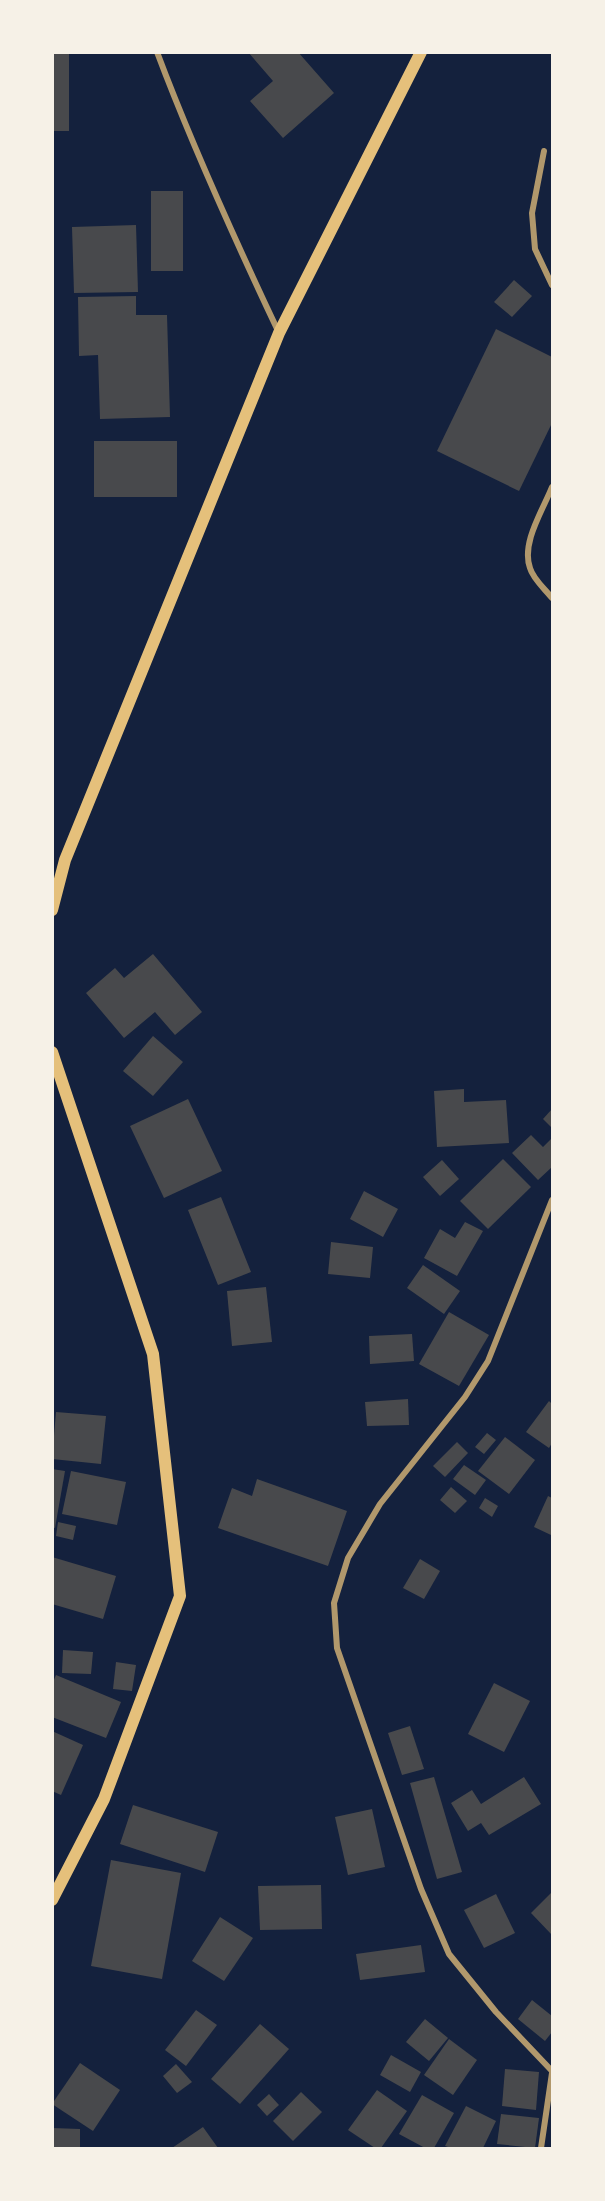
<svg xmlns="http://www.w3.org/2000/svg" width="605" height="2201" font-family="Rubik,sans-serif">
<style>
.building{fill:#48494c}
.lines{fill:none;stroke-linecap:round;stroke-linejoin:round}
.minor{stroke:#b1986c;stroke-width:6}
.secondary{stroke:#e5c07b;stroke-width:12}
</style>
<rect width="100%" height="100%" fill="#14213d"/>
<g class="building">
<rect x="52" y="52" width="17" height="79"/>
<path d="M248,52H298L334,93L283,138L250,101L273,81Z"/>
<rect x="151" y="191" width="32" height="80"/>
<path d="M136,225L138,292L74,293L72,227Z"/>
<path d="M514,280L532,296L512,317L494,302Z"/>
<path d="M136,296V315H167L170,417L100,419L98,355L79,356L78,297Z"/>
<path d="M496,329L552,357V423L519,491L437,451Z"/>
<rect x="94" y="441" width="83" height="56"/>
<path d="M153,954L202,1012L175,1035L155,1012L124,1038L86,993L115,968L124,978Z"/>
<path d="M153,1036L183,1062L153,1096L123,1071Z"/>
<path d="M464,1089V1102L506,1100L509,1143L437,1147L434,1091Z"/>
<path d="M188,1099L222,1171L164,1198L130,1126Z"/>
<path d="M552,1109V1128L543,1119Z"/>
<path d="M531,1135L543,1147L552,1138V1167L538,1180L512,1153Z"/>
<path d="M503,1159L531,1187L488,1229L460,1201Z"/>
<path d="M442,1160L459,1179L440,1196L423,1177Z"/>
<path d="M364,1191L398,1209L383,1237L350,1219Z"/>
<path d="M221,1197L251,1272L218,1285L188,1210Z"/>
<path d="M465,1222L483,1231L457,1276L424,1258L440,1229L455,1238Z"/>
<path d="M331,1242L373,1247L370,1278L328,1274Z"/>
<path d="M423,1265L460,1291L444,1314L407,1288Z"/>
<path d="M266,1287L272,1342L232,1346L227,1291Z"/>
<path d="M449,1312L489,1335L459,1386L419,1364Z"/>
<path d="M412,1334L414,1361L370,1364L369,1336Z"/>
<path d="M408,1399L409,1425L367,1426L365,1402Z"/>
<path d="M549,1401L552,1404V1443L549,1448L526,1432Z"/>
<path d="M56,1412L106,1416L101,1464L52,1459Z"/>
<path d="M487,1433L496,1440L484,1454L475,1447Z"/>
<path d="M505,1437L535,1460L509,1494L478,1471Z"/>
<path d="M457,1442L468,1453L445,1477L433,1466Z"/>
<path d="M464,1465L486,1480L475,1495L453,1479Z"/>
<path d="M52,1469L65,1471L55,1528L52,1527Z"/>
<path d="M71,1471L126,1482L117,1525L62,1514Z"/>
<path d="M257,1479L347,1511L328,1566L218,1528L232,1488L252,1496Z"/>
<path d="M451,1487L467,1501L455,1513L440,1500Z"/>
<path d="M548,1496L552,1498V1531L551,1535L534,1527Z"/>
<path d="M485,1498L498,1506L492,1517L479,1508Z"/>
<path d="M58,1522L76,1526L73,1540L56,1536Z"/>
<path d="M52,1557L116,1576L103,1619L52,1604Z"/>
<path d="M420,1559L440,1571L424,1599L403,1588Z"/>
<path d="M63,1650L93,1652L91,1674L62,1673Z"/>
<path d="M116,1662L136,1665L132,1691L113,1689Z"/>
<path d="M56,1675L121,1702L106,1738L52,1717V1684Z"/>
<path d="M494,1683L530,1701L504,1752L468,1734Z"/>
<path d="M410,1726L424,1769L402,1775L388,1733Z"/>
<path d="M52,1731L83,1745L61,1795L52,1791Z"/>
<path d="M434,1777L462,1872L437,1879L410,1783Z"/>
<path d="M524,1777L541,1804L489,1835L481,1823L468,1831L451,1803L472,1790L481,1804Z"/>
<path d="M133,1805L218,1832L205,1872L120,1844Z"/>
<path d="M372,1809L385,1867L348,1875L335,1817Z"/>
<path d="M111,1860L181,1873L162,1979L91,1966Z"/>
<path d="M321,1885L322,1929L260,1930L258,1886Z"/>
<path d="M552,1892V1935L531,1913Z"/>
<path d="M496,1894L515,1933L484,1948L464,1910Z"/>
<path d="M220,1917L253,1938L224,1981L192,1961Z"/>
<path d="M421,1945L425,1972L360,1980L356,1954Z"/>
<path d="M532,2000L552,2016V2032L545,2041L518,2019Z"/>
<path d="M196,2010L217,2025L186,2066L165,2050Z"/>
<path d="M425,2019L448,2038L429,2061L406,2042Z"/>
<path d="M260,2024L289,2049L240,2104L211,2079Z"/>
<path d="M449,2039L477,2060L453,2095L424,2075Z"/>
<path d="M391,2055L421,2072L410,2092L380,2075Z"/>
<path d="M80,2063L120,2090L93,2131L52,2104Z"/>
<path d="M176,2064L192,2082L177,2093L163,2076Z"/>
<path d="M505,2069L539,2072L536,2110L502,2106Z"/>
<path d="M377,2090L407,2111L381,2148H375L348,2130Z"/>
<path d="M301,2092L322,2112L293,2141L273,2121Z"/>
<path d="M269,2094L279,2105L267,2116L257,2105Z"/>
<path d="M422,2095L454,2113L434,2148H425L399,2134Z"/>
<path d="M466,2106L496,2121L483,2148H451L445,2146Z"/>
<path d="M501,2114L539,2118L535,2148L497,2144Z"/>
<path d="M203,2127L218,2148H172Z"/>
<path d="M52,2128L80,2129V2148H52Z"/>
</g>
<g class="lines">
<g class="minor">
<path d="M157,52C193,148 235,240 279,333"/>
<path d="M544,151L532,213L535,249L552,285"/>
<path d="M552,487C543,510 521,543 530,568C533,579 545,589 552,598"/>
<path d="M552,1200L488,1361L465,1397L380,1504L348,1558L334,1603L337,1648L421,1889L449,1954L496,2012L552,2071"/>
<path d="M541,2148L552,2073"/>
</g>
<g class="secondary">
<path d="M52,910L65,860L279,333L421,52"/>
<path d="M52,1052L153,1354L180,1596L104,1799L52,1900"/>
</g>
</g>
<rect width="605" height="2201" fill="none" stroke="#f6f1e7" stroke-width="108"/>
</svg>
